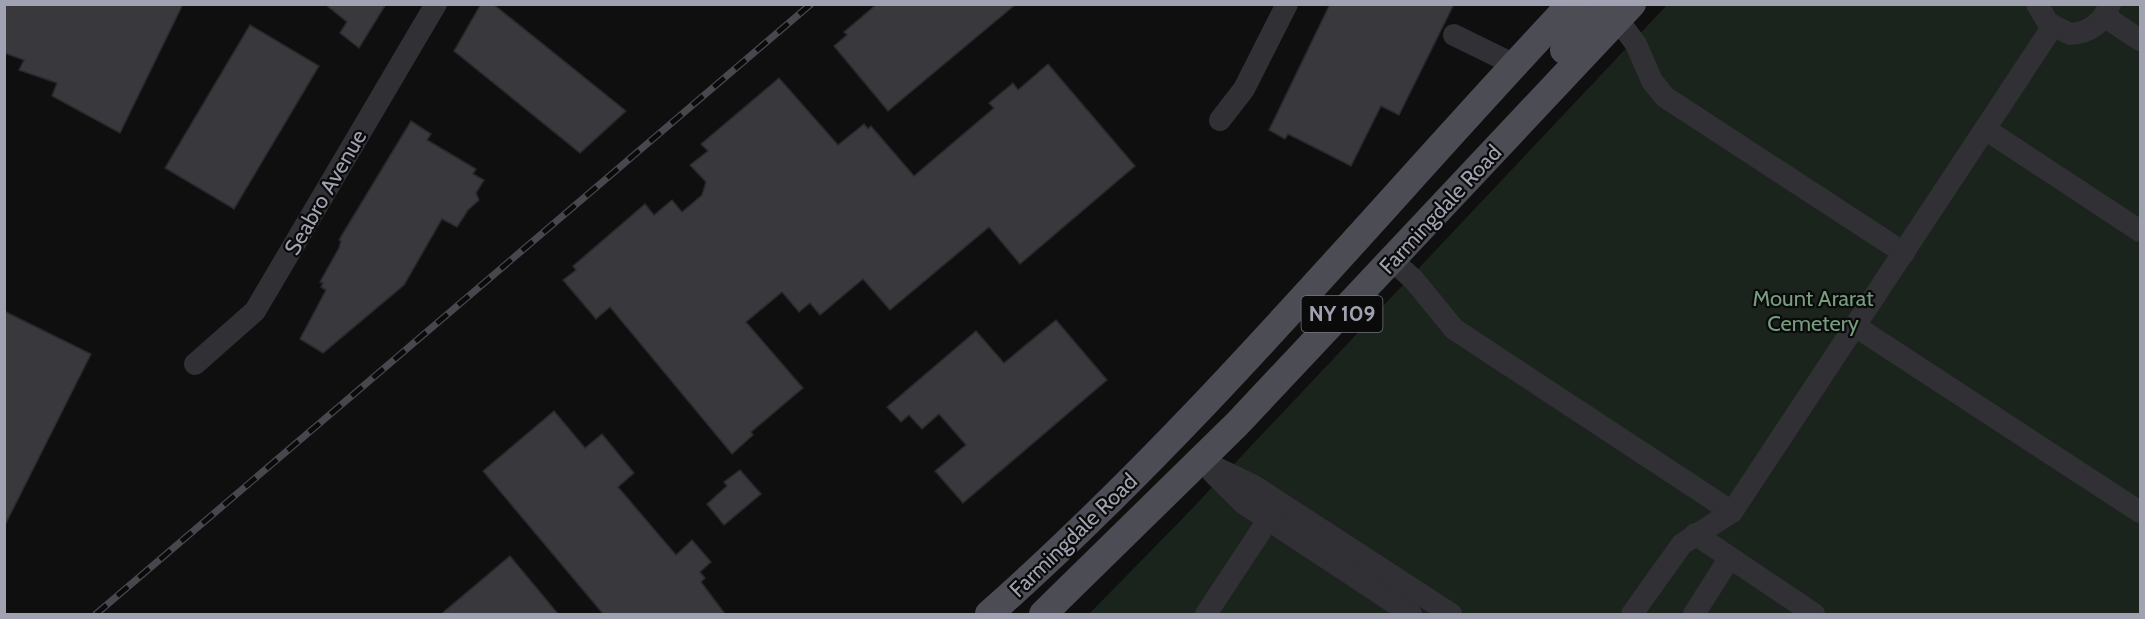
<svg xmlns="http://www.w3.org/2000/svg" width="2145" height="619" font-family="Cabin,sans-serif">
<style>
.green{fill:#1b231d}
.building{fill:#39393d;stroke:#29292c;stroke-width:1.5}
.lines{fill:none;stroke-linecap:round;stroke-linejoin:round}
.minor{stroke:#303035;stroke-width:22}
.major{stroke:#4c4c54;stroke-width:28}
.rail-casing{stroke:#47484e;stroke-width:7}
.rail{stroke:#0a0a0b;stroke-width:4.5;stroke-dasharray:14;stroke-linecap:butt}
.labels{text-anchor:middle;stroke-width:4.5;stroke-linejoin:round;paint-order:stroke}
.shield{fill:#0a0a0b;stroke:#73747f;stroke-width:1.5}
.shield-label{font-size:21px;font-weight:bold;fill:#a0a2b1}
.street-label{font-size:22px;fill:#a0a2b1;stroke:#0a0a0b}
.park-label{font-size:22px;fill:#769d7e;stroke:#0a0a0b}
</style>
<rect width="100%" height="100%" fill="#0f0f10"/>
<path class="green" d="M1667,5H2140V614H1089L1186,515Z"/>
<g class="building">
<path d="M4,4H183L120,133L52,96L57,83L19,70L24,60L4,53Z"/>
<path d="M325,4H386L359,48L340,33L347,22Z"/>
<path d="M481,4H493L626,111L580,153L454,51Z"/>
<path d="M877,4H1016L888,111L834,46L847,35L844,32Z"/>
<path d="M1330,4H1454L1399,115L1381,106L1351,166L1288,134L1285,139L1269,130Z"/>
<path d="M250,25L319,66L234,209L165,168Z"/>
<path d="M1048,64L1135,166L1020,264L989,227L890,310L863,279L820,315L810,303L799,312L782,292L746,322L803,388L751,432L753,435L732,454L610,307L596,319L563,280L576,270L573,266L645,204L654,215L672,200L682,212L702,195L706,182L690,165L708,151L701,144L779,78L838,145L864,124L868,129L871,126L914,176L994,108L989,103L1013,83L1018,90Z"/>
<path d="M411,121L431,134L427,140L476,169L473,174L484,180L476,193L479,200L468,210L457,227L442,219L404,285L323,353L300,339L326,290L321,287L323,283L320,282L339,248L341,241L339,240Z"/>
<path d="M4,311L91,354L4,527Z"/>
<path d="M1056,320L1107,380L963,503L935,471L966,445L939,414L922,429L909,415L901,422L887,407L976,331L1004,363Z"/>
<path d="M554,411L585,448L602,434L634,473L618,487L676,555L692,540L711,562L700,572L705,578L701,582L726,615H604L483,471Z"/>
<path d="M740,470L761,494L724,525L707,504L727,486L724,482Z"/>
<path d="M510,556L559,615H440Z"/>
</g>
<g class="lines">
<g class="minor">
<path d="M2037,4L2048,23L2070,34C2090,33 2103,22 2110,4"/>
<path d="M2104,16L2140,40"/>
<path d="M1618,20L1636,44L1652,81L1665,97L1904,253"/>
<path d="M1454,35L1515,65"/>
<path d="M1220,120L1244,89L1287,4"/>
<path d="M1985,129L2140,231"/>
<path d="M1392,260L1414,280L1454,329L1732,512"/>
<path d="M1855,326L2140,512"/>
<path d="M195,364L255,311L436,4"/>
<path d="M1202,461L1254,486L1451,614"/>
<path d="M1213,473L1243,503L1411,614"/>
<path d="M1695,534L1814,614"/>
<path d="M1206,614L1276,508"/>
<path d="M1632,614L1682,544L1732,512L2053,26"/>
<path d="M1694,614L1729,559"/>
</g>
<g class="major">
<path d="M1564,50L1605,4"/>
<path d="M989,614C1200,427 1378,209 1571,4"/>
<path d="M1043,614L1237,424L1632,4"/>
</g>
<g class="rail-casing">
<path id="rail" d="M96,614L811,4"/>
</g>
<use href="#rail" class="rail"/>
</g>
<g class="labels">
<rect class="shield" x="1301.5" y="296" width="81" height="36" rx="4.5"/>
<g class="shield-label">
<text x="1342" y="321">NY 109</text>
</g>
<g class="street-label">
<text transform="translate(325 192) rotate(-60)" y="8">Seabro Avenue</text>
<text transform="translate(1440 209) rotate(-47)" y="8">Farmingdale Road</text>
<text transform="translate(1073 535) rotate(-44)" y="8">Farmingdale Road</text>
</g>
<g class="park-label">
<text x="1813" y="306">Mount Ararat<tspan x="1813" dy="25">Cemetery</tspan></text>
</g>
</g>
<rect width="2145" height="619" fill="none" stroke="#a0a2b1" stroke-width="12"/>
</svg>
